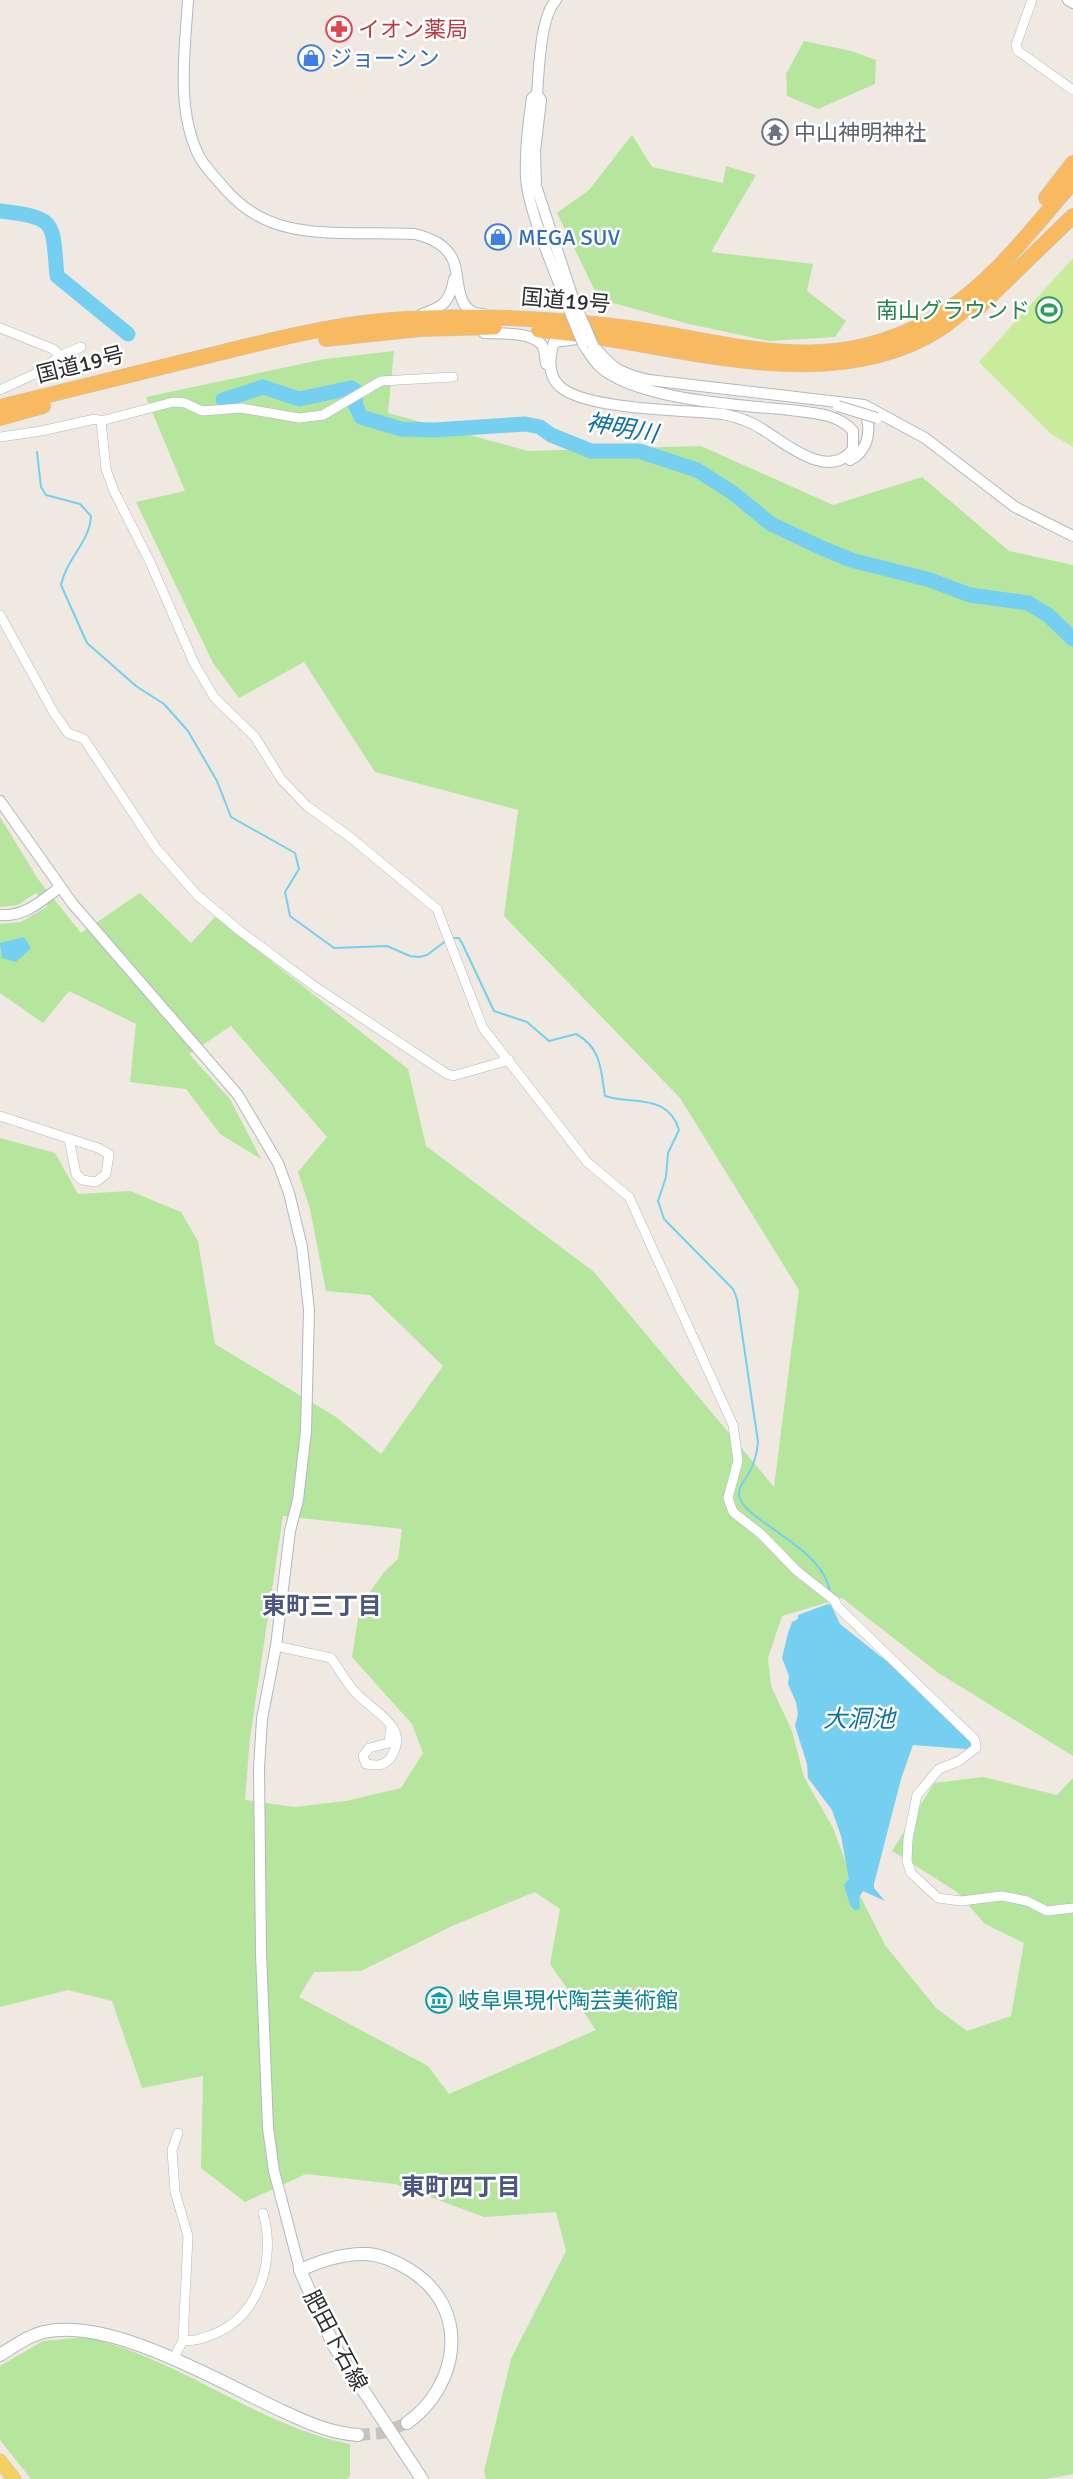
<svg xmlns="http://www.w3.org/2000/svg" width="1073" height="2479" font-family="Signika,'Noto Sans JP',sans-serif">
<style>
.green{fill:#b6e59e;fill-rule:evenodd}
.pitch{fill:#c9ec9a}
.water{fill:#75cff0}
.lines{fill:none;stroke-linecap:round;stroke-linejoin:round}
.stream{stroke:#75cff0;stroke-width:2}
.river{stroke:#75cff0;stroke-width:15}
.secondary-tunnel{stroke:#c8c4bd;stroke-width:12;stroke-dasharray:12 6;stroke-linecap:butt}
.minor-casing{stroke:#b4b7c1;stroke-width:10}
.tertiary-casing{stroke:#b4b7c1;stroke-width:12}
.secondary-casing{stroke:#b4b7c1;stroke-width:14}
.primary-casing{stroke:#c9c9c9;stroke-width:15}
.trunk-casing{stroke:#c9c9c9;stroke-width:16}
.minor{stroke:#fff;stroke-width:9}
.tertiary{stroke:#fff;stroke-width:10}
.secondary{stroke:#fff;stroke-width:12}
.primary{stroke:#f2d163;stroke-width:14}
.trunk{stroke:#f8ba60;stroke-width:15}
.tertiary-bridge-casing{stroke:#b4b7c1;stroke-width:12;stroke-linecap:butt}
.tertiary-bridge{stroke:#fff;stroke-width:10}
.labels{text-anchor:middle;stroke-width:5;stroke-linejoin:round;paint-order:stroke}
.health-label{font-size:22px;fill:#be3a42;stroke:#fff;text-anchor:start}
.shop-label{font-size:22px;fill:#366cbe;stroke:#fff;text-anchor:start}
.worship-label{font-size:22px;fill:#5b616d;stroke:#fff;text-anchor:start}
.street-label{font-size:22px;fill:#2e2e2e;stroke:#fff}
.leisure-label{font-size:22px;fill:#27864d;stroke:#fff;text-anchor:end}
.culture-label{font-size:22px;fill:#0d838f;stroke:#fff;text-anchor:start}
.water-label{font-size:24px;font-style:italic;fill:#0d6fa3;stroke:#fff}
.neighbourhood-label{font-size:24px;font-weight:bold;fill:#4d5680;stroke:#fff}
</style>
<rect width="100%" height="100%" fill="#efe9e1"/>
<g class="green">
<path d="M804,41L851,51L876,60L875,84L818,109L787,96L786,74Z"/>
<path d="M632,135L652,167L723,183L726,166L756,175L711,252L813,264L807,291L846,321L835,337L769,341L689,324L599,299L557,213L589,190Z"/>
<path d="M394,351L388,413L528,451L701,446L833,505L922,477L1009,551L1073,565V1756L937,1672L842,1598L782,1616L768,1658L771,1686L792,1731L804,1777L833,1828L854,1884L885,1945L936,2008L967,2031L1011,2016L1024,1943L985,1924L957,1892L892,1851L934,1783L983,1777L1057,1795L1073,1778V2474L1046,2479H486L484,2471L511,2359L566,2251L556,2212L484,2217L395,2184L306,2174L245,2202L201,2168L203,2076L142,2088L112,2001L68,1990L0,2007V1138L55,1153L78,1194L130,1191L181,1212L198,1241L215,1344L336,1417L381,1454L443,1366L370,1295L326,1291L310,1209L298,1172L327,1137L231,1026L189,1054L230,1099L261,1159L220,1134L186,1089L130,1082L136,1024L69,991L43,1023L0,993V924L21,922L48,906L36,893L18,905L0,907V817L38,879L81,933L140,893L191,943L215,917L408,1069L426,1146L594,1272L774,1487L799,1290L680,1098L504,916L518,810L375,772L304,662L239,698L213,663L136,502L185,491L146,397L325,359ZM283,1516L402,1529L398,1559L384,1572L360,1606L352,1657L412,1724L423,1753L401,1788L346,1801L294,1807L245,1800L250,1738ZM535,1892L560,1909L550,1964L596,2030L449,2094L428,2066L299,1997L314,1972L361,1971L452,1926Z"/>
<path d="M86,2337C179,2358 256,2425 350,2444V2476L346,2479H31L0,2440V2366L43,2341Z"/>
</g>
<path class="pitch" d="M1073,258V447L1051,434L979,362Z"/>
<g class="water">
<path d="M24,937L31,948L16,962L2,958L0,943Z"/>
<path d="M828,1604L831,1605L840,1624L890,1664L973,1745L966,1749L913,1745L901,1779L874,1884V1888L885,1901L863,1891L859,1898L860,1908L855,1911L850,1905L844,1885L849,1879L841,1836L832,1810L808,1778L807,1764L795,1726L798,1714L796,1702L788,1684L789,1676L782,1658L788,1633L792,1622L798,1619V1615Z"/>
</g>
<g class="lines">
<g class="stream">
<path d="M37,452L41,487L46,495L80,504L91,516C90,542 66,559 61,585L87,643L136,686L164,704L188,731L217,781L231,817L295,853L299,869L285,892L290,916L334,948L387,946L410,956L419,957L427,955L447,940"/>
<path d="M452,938H459L462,943L494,1011L527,1022L549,1041L576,1034C601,1047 601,1070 605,1096C633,1105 668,1093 679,1130L668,1153L666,1177L658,1201L664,1219L733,1289L737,1299L758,1442C757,1453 754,1464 749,1473C745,1480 739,1485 739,1494C739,1520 824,1545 830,1593"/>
</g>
<g class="river">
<path d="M0,211C58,218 52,221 57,276L128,334"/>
<path d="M223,400L263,387L299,399L351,388L356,391L355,404L361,417L401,429L434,430L525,424L540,427L551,435L591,451H639L697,470L733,493L771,524L822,548L851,560L930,580L970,595L1028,603L1048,615L1073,639"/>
</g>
<path class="secondary-tunnel" d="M358,2435L382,2433L407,2423"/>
<g class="minor-casing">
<g id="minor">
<path d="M1032,0L1016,45L1018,51L1073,90"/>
<path d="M0,328L53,349L60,356"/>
<path d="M0,390L39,372L60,356L81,347"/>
<path d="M101,421L106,469L114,491L151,564L194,663L214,697L255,737L281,779L307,806L350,837L437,909L483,1028L587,1162L629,1197L733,1425L738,1461L728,1498L733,1512L761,1534L797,1571L835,1601L837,1606L975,1740L976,1748L959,1761L939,1769L917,1795L908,1839L907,1861L911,1873L938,1898L961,1901L1002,1896L1027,1901L1047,1911L1073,1908"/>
<path d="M0,437L41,431L95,419L101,421L173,402L185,403L202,411L241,408L299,418L323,415L381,381L453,377"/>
<path d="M0,615L54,713L68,733L84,739L156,848L197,895L240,931L314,986L447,1074L453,1076L509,1060"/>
<path d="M0,1116L98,1148L109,1154L106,1174L96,1182L82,1180L76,1174L69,1139"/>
<path d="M276,1646L331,1658C339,1669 346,1682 355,1692C373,1712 411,1726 391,1757C385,1766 376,1766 366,1764L363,1756L369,1748L389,1743L391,1725"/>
<path d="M183,2340C195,2342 203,2338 214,2334C261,2315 276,2257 263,2213"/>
<path d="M173,2360L183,2340L188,2236L175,2192L172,2150L178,2133"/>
</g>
</g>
<g class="tertiary-casing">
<g id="tertiary">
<path d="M188,0C185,49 176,108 198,154C204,167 216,178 226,190C242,208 262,221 287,227C321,236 377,232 415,234C430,238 446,244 453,260C461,277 453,313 483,314"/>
<path d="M556,0C540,17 539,70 537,94L541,100L535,151L536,186L574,301"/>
<path d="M1068,0L1073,3"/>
<path d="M537,94L532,98C528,124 525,151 526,177C528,211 555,271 567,305"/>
<path d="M422,314C444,307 450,301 454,279"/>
<path d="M484,333C500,334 531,331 542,345C545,350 545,358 546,364"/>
<path d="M577,339L554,342C549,358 547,378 563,389C593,410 685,410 723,414C737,417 750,421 762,429C785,443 829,482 853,449V431C838,413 812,413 790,410C740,405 636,400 599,366C593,360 588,351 583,344"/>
<path d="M593,345C613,369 619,373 649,380L864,405L925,438L1015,507L1073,536"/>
<path d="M850,460C866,452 871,435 867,419"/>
<path d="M0,801L72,903L238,1095L278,1163L289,1193L302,1247L309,1310L306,1431L298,1500L290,1531L276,1646L262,1719L259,1768L261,1953L268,2128L274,2171L300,2270"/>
<path d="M0,915C25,917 41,901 59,888"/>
</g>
</g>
<g class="secondary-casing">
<g id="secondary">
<path d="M0,2355C14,2346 28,2336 44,2332C111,2317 218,2381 280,2410C306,2422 329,2433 358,2435"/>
<path d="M407,2423C460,2385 471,2308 410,2270C397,2262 382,2255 367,2254C343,2253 321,2261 300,2270L334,2346L422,2479"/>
</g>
</g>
<g class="primary-casing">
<path id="primary" d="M0,2461L14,2479"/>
</g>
<g class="trunk-casing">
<g id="trunk">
<path d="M1046,198L1073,163"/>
<path d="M979,307L1073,216"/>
<path d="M539,330C665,339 824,403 940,329C955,319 969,306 982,294"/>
<path d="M326,339L420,329L494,327"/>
<path d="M0,407C73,389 146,371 219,353C280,338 342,322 406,319C475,315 544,318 613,326C734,340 827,385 944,312C995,280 1033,227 1073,182"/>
<path d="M0,418L43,406"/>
</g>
</g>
<use href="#minor" class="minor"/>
<use href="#tertiary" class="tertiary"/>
<use href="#secondary" class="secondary"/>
<use href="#primary" class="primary"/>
<use href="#trunk" class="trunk"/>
<g class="tertiary-bridge-casing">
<g id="tertiary-bridge">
<path d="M574,301L593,345"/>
<path d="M567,305L583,344"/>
<path d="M838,406L877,418"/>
</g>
</g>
<use href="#tertiary-bridge" class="tertiary-bridge"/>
</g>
<defs>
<g id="pharmacy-ring" transform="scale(1.35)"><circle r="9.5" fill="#fff" stroke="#e0444e" stroke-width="1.5"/><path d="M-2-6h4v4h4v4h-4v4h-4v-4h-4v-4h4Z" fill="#e0444e"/></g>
<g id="shop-ring" transform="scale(1.35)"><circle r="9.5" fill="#fff" stroke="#3f7fe0" stroke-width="1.5"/><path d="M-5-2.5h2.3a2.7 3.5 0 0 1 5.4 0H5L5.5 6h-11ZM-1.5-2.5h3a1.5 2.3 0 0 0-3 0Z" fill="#3f7fe0"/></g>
<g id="temple-ring" transform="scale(1.35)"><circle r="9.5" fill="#fff" stroke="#6b7280" stroke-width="1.5"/><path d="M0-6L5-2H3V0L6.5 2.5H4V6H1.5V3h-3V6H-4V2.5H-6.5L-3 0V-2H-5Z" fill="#6b7280"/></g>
<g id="stadium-ring" transform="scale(1.35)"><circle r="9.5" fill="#fff" stroke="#2e9e5b" stroke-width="1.5"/><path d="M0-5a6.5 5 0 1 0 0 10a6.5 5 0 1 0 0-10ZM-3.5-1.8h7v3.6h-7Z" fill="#2e9e5b"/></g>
<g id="museum-ring" transform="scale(1.35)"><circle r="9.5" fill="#fff" stroke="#0f9aa8" stroke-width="1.5"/><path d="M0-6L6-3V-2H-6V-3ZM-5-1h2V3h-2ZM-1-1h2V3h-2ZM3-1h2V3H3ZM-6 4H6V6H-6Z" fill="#0f9aa8"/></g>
</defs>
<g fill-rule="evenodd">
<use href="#pharmacy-ring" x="339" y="29"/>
<use href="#shop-ring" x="311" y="58"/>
<use href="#temple-ring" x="775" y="132"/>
<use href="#shop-ring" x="498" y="237"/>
<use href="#stadium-ring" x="1049" y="310"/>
<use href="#museum-ring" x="439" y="2000"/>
</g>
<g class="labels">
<g class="health-label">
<text x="358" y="37">イオン薬局</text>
</g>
<g class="shop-label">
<text x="330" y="66">ジョーシン</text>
<text x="518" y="245">MEGA SUV</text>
</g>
<g class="worship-label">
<text x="794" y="140">中山神明神社</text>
</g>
<g class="street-label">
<text transform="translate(566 300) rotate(5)" y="8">国道19号</text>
<text transform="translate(80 364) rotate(-14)" y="8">国道19号</text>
<text transform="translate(336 2340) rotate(62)" y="8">肥田下石線</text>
</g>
<g class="leisure-label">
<text x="1030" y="318">南山グラウンド</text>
</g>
<g class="culture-label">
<text x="458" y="2008">岐阜県現代陶芸美術館</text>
</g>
<g class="water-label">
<text transform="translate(622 428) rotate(10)" y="8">神明川</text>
<text x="859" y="1727">大洞池</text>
</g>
<g class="neighbourhood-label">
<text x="322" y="1614">東町三丁目</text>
<text x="461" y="2195">東町四丁目</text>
</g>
</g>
</svg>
